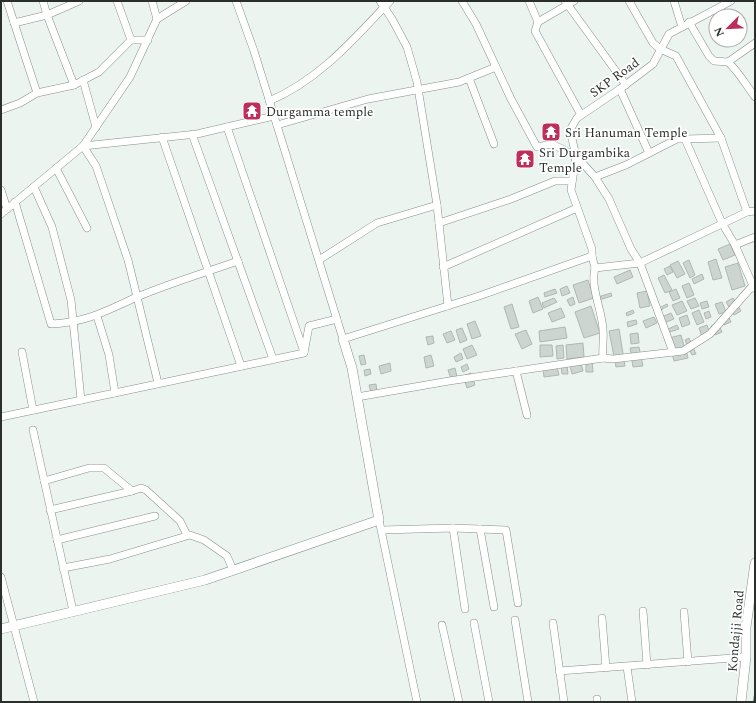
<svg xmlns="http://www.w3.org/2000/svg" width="756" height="703" font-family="Spectral,serif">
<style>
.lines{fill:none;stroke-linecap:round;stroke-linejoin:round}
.stream{stroke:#769d85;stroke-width:2.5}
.building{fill:#ccd5cf;stroke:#afb8b2}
.minor-casing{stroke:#878f8a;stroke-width:8}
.tertiary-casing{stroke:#878f8a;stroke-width:10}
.minor{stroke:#fff;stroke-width:7}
.tertiary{stroke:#fff;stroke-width:9}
.labels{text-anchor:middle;stroke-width:3.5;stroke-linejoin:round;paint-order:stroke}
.street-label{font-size:13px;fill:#2b2f2c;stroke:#fff}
.poi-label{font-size:13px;fill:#2b2f2c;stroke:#fff;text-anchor:start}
</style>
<rect width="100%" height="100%" fill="#ebf4ee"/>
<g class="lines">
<path class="stream" d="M754,702L755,696"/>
</g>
<g class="building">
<path d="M730,244L735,255L723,260L718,249Z"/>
<path d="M716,259L722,278L713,280L708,262Z"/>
<path d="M689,260L695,275L690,278L683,263Z"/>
<path d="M678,261L685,274L677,278L670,265Z"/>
<path d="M738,263L745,286L732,290L725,267Z"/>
<path d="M670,266L673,272L667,275L664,269Z"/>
<path d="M630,270L633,277L617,284L614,277Z"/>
<path d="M702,274L704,279L694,284L692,279Z"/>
<path d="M664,275L672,290L665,293L658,278Z"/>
<path d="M588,280L594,298L579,303L573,285Z"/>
<path d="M689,283L694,295L687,298L682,286Z"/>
<path d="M567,286L570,293L562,296L560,289Z"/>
<path d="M555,289L557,293L545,297L544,293Z"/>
<path d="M676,289L680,298L673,301L669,292Z"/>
<path d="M647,291L650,306L640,308L637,293Z"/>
<path d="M611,293L612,296L599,300L598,297Z"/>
<path d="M538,297L543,309L533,313L529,301Z"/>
<path d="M573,297L575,304L570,306L567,300Z"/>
<path d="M554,298L557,302L544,308L542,303Z"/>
<path d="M695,298L699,306L691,309L687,301Z"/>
<path d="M733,298L741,311L734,315L726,302Z"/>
<path d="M682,301L687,311L677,315L672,305Z"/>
<path d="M707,301L709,307L702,309L700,303Z"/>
<path d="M722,302L726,312L719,314L715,304Z"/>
<path d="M512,304L519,327L511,329L504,307Z"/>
<path d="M667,304L668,306L659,311L657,309Z"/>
<path d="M591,306L600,333L584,338L575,312Z"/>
<path d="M561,308L565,317L552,322L548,313Z"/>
<path d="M633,310L634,313L627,316L626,313Z"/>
<path d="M699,310L704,322L697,325L692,313Z"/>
<path d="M709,311L711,317L706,319L704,313Z"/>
<path d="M671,313L674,319L664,323L662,317Z"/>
<path d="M687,315L690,324L682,327L679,318Z"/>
<path d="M728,315L731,322L724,325L720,318Z"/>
<path d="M654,317L657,323L646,328L643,321Z"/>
<path d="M636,320L637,324L628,327L627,322Z"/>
<path d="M475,321L481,336L472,339L467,324Z"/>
<path d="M718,323L722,332L715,335L711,326Z"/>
<path d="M677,325L679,329L667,333L666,330Z"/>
<path d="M707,325L710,334L702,337L699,328Z"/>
<path d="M565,327L567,338L540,342L539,331Z"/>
<path d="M462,328L467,340L460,343L456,330Z"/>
<path d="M619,329L625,366L616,367L609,331Z"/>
<path d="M526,330L532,344L522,349L515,334Z"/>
<path d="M451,331L455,340L447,343L443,334Z"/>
<path d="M638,333L639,343L631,344L630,334Z"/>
<path d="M681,335L685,349L673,352L669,338Z"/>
<path d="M433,336L434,343L428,345L426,337Z"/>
<path d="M689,338L696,354L692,355L685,340Z"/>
<path d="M583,343L584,357L567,359L566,345Z"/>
<path d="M472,345L477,355L467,359L463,349Z"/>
<path d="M540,345H552L553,356L540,357Z"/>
<path d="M563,345L564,358L557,359L556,346Z"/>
<path d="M639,347L643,366L633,367L630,348Z"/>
<path d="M686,350L688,358L674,361L672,353Z"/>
<path d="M461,353L463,359L456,362L454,357Z"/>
<path d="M364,355L366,364L361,365L359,356Z"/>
<path d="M431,355L434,366L426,368L424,357Z"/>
<path d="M580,359L583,371L572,374L569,362Z"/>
<path d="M592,360L593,372H586V361Z"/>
<path d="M390,363L391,371L381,374L379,366Z"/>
<path d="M467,364L469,369L463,372L461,367Z"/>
<path d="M567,365L568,374H562L561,366Z"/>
<path d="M557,367L559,375L544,377L543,369Z"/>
<path d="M455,368L457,377L451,379L448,370Z"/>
<path d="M370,369L371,374L365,376L364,370Z"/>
<path d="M471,373L475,385L467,388L463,376Z"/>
<path d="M376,384L377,392L371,393L369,385Z"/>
</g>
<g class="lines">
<g class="minor-casing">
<g id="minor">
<path d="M7,1L37,93"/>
<path d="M43,1L47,15L79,1"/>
<path d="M117,1L131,40H148"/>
<path d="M152,1L157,19"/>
<path d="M236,1L254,51L343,339L479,296L592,256"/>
<path d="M380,1L392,19L407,47L417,82L437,205L448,306"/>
<path d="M462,1L476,24L511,99L537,147L552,144L576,156"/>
<path d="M529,1L538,22L535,31L581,115"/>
<path d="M565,1L626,85"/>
<path d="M629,1L653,43L660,49L676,56L721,138L747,212"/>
<path d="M674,1L682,27"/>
<path d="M538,22L574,1"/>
<path d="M689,22L709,56L714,61L728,62C739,72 746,85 755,97"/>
<path d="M14,23L47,15L74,85L99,72L131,40"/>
<path d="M728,62L755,43"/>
<path d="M469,78L494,144"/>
<path d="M83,80L96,127"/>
<path d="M620,89L649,153"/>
<path d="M269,101C318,81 354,39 390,1"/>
<path d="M1,110L20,103L37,93L74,85"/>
<path d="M277,125L368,99L459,82L496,67"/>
<path d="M227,127L304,352"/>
<path d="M192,134L273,359"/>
<path d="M162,137L241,366"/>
<path d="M685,139L721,138"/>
<path d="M576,156L570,130L577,118L620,89L653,64L669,34L731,1"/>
<path d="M56,168L87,228"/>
<path d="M595,177L626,165L677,139H685L722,223L735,245L755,237"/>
<path d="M34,187L52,227L71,300L81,400"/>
<path d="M1,190L7,209"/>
<path d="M15,202L51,324C88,322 105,311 137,297C170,283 204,273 238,261"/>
<path d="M1,214L83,146L130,77L157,19L186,1"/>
<path d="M439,223L511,199L555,181H572"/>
<path d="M735,245L754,288"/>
<path d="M319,260L377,223L437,205"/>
<path d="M443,267L577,208"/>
<path d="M595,268C590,288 602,309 603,330C604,339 602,349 603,358"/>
<path d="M97,316L109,355L115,393"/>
<path d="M22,352L33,410"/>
<path d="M673,352L640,263L631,249L609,199L595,177L576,156L571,190L592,249V256L595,268L640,263L747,212L755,211"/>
<path d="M516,371L527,415"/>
<path d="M158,383L128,260L96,166L83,146L197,134L274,116"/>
<path d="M357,397L449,381L603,358L613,359L683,351L710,334L755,283"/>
<path d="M1,417L304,353L309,326L337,319"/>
<path d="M33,430L73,611"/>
<path d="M44,481L89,468H104L132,491L141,488L146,490L180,521L187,535"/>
<path d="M50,510L132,491"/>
<path d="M379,520L417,702"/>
<path d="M453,528L465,609"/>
<path d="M480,529L494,607"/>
<path d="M382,530L453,528L506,530L518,603"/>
<path d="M57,540L155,516"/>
<path d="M63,568L110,559L190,535L204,540L227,556L233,570"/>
<path d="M1,577L34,702"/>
<path d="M643,611L647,665"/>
<path d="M684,612L688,662"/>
<path d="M602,618L606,668"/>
<path d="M515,620L528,702"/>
<path d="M474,623L489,702"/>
<path d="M553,623L564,702"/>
<path d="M442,625L459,702"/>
<path d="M627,667L632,702"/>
<path d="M559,671L746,657"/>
<path d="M597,699V702"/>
</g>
</g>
<g class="tertiary-casing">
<g id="tertiary">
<path d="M1,629L205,580L379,520L352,368L343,339"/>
<path d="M741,702L746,657V627L755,563"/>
</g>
</g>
<use href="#minor" class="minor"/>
<use href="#tertiary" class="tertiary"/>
</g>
<defs>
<g id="temple-square" transform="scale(1)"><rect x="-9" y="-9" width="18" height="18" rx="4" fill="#bd2e5b" stroke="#fff"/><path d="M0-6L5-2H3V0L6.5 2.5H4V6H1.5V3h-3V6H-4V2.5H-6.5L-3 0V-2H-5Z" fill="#fff"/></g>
</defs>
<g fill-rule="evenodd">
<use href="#temple-square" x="252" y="111"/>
<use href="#temple-square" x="551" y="132"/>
<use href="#temple-square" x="525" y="159"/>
</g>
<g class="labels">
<g class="street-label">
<text transform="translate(614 77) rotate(-36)" y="5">SKP Road</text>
<text transform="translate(735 631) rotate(-85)" y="5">Kondajji Road</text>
</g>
<g class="poi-label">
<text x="266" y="116">Durgamma temple</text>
<text x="565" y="137">Sri Hanuman Temple</text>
<text x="539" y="157">Sri Durgambika<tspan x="539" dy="15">Temple</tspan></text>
</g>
</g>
<rect width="756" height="703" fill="none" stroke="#2b2f2c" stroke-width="4"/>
<g transform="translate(728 28) rotate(246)"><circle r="19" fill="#ffffff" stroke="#aaacab"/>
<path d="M0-3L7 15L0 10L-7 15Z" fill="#bd2e5b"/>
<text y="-6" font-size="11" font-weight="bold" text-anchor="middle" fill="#2b2f2c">N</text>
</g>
</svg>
